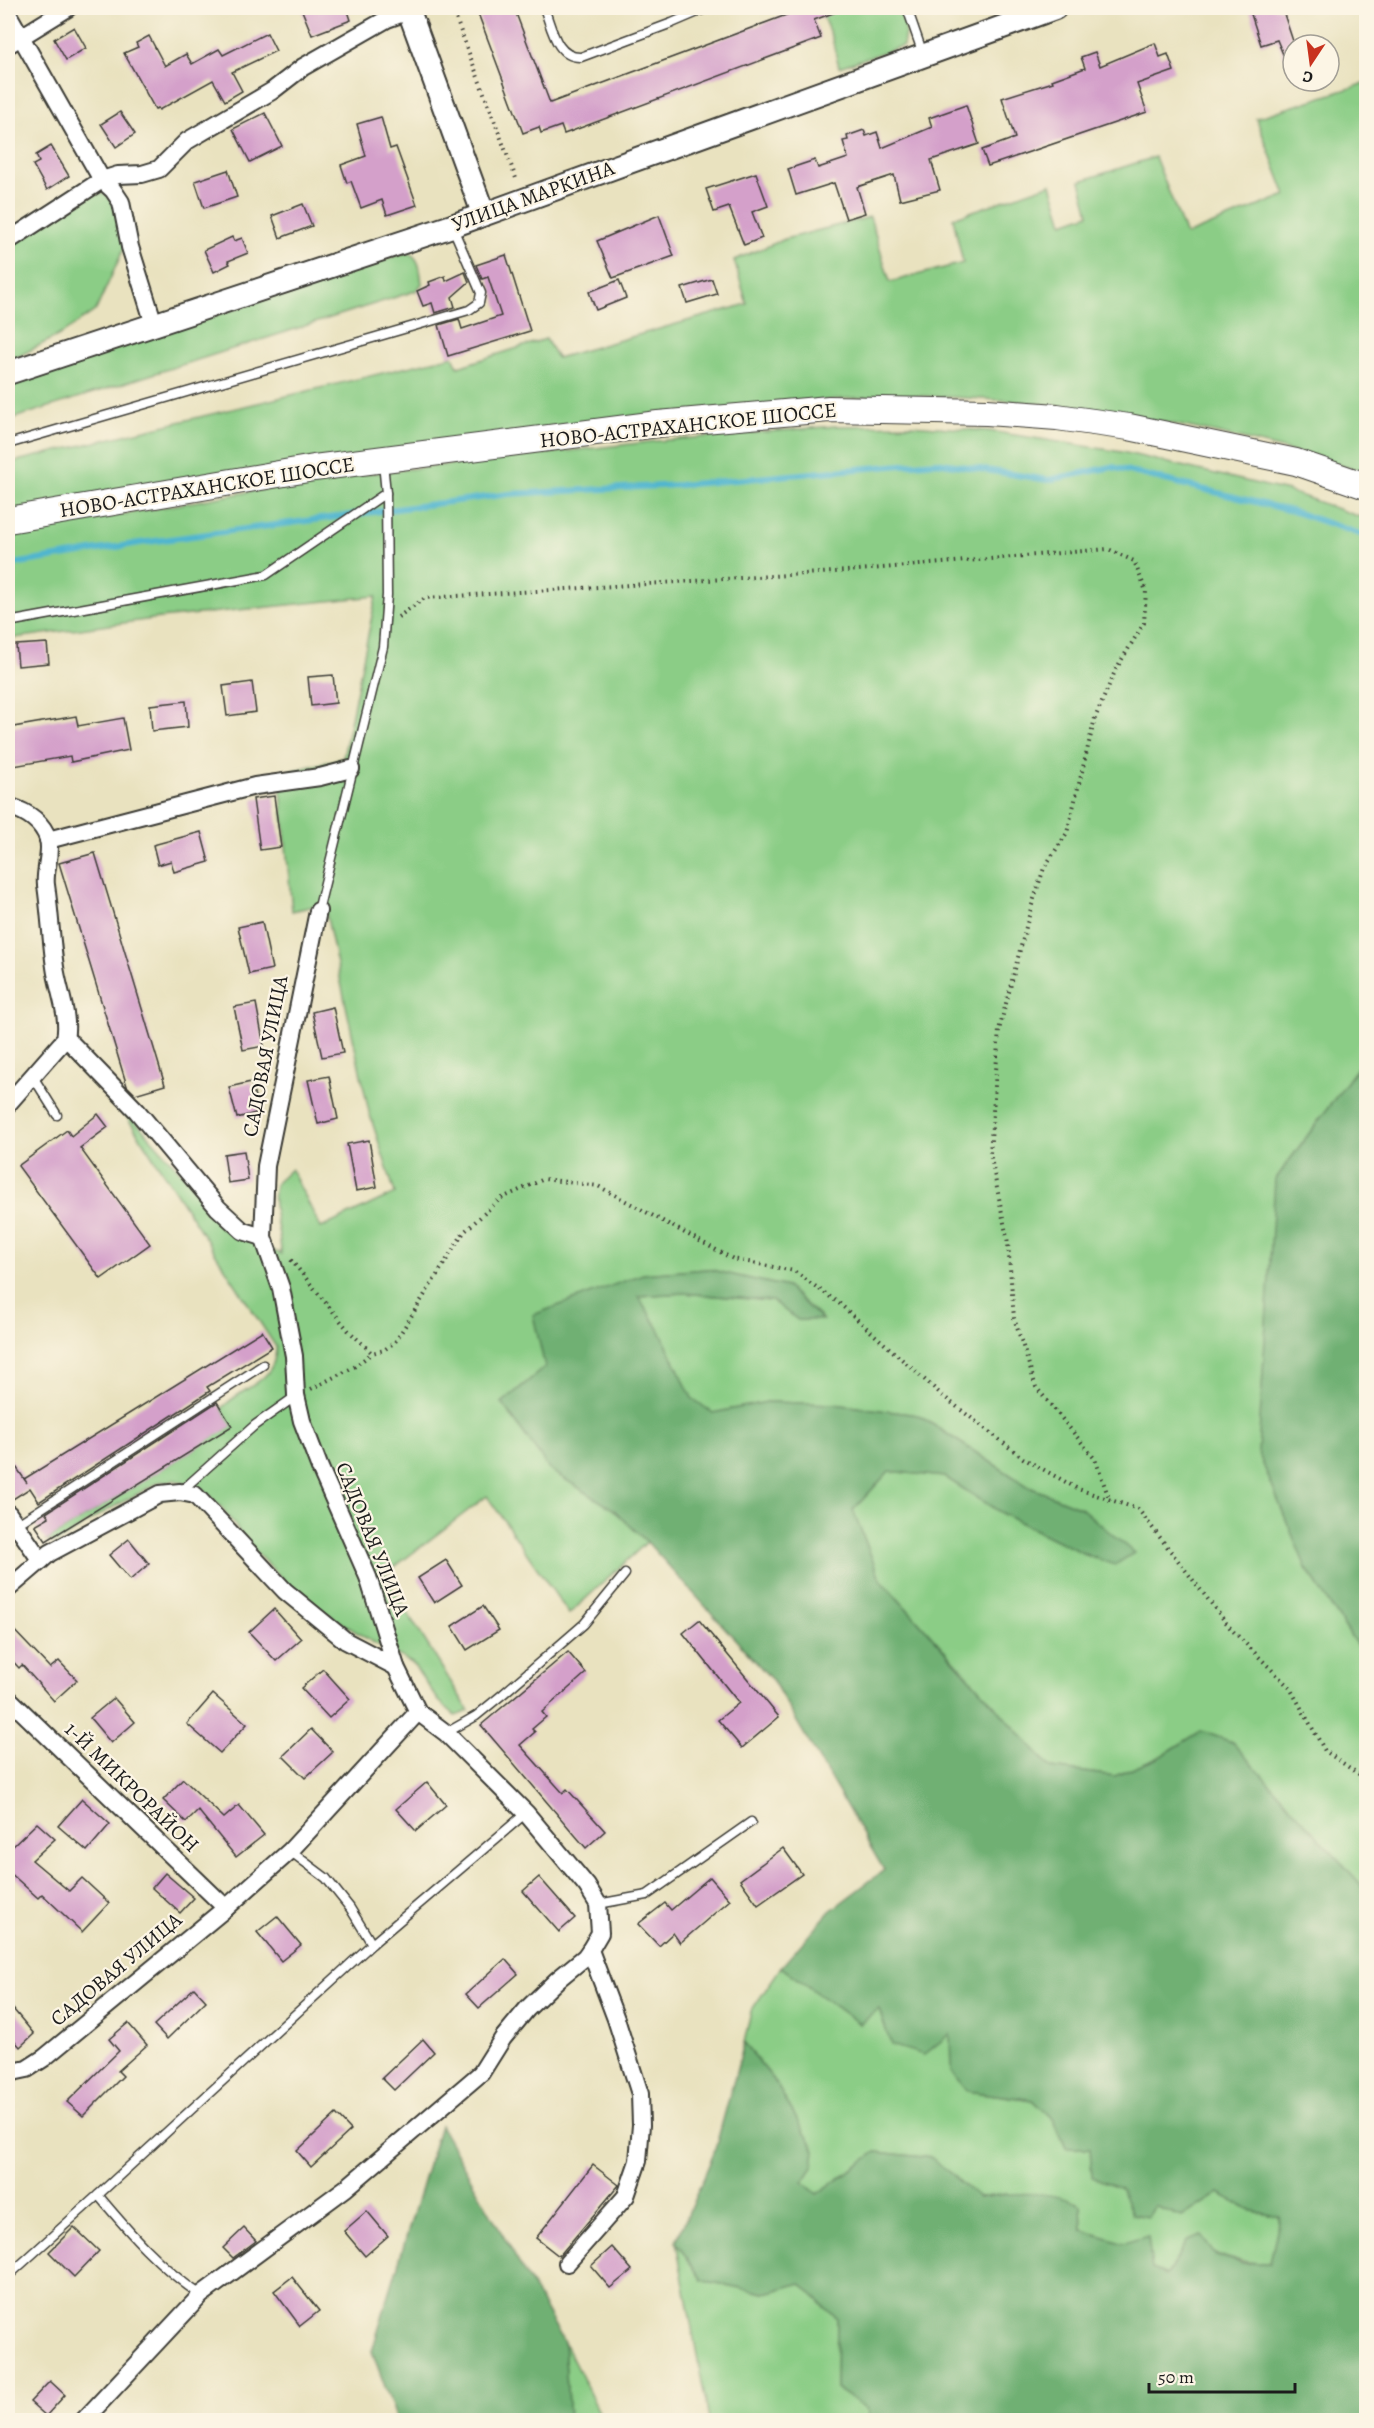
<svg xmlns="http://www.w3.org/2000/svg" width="1374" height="2428" font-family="Alegreya,serif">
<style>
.green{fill:#8bcd86;stroke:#547451;stroke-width:1.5}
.forest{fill:#70b073;stroke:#466648;stroke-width:1.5}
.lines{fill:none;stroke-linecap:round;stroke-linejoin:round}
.stream{stroke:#50b5cf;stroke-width:6}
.building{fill:#d4a0ca}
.lane-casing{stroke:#3b3a34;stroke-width:11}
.street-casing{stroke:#3b3a34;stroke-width:20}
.secondary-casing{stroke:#3b3a34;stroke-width:26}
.primary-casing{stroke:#3b3a34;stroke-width:28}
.path{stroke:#3b3a34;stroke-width:4;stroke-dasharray:1.5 4.5;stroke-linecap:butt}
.lane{stroke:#fff;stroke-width:8}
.street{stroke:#fff;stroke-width:16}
.secondary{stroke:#fff;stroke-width:22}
.primary{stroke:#fff;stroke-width:26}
.labels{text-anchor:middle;stroke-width:4.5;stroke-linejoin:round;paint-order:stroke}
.street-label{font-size:21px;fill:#1c1c1c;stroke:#fcf5e5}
</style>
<rect width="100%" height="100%" fill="#fcf5e5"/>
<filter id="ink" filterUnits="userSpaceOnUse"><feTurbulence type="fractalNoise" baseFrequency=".0167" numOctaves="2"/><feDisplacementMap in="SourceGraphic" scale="12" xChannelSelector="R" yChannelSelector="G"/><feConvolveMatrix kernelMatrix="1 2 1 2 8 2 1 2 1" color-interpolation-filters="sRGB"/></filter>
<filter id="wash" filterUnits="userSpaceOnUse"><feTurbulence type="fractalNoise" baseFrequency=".008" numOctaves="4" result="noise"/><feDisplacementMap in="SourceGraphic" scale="24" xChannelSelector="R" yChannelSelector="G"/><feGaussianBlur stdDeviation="1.35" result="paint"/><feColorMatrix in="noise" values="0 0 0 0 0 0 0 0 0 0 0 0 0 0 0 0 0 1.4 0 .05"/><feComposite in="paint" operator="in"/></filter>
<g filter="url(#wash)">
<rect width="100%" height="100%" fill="#e9e2bf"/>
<g class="green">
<path d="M819,8H899L906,26L903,46L839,67L832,38Z"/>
<path d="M1366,83V473C1218,427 1066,398 911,396C884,395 856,398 829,400L8,512V463L453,356L458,367L546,339L557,358L747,304L734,260L785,239L870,217L890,282L963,263L953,218L1051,184L1063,223L1089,214L1080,181L1155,157L1186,235L1286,195L1256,118Z"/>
<path d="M94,193L106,194L115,205L125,246L96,310L63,333L8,362V246Z"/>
<path d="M407,252C421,258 420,271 422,284L415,291L8,420V384Z"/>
<path d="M911,425L989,431L1122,452L1288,491L1366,519V1056L1275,1180L1306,1568L1366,1659V1890L1231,1742L1201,1731L1158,1758L1115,1776L1051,1768L880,1579L853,1510L889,1471L945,1477L1003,1514L1089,1556L1081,1508L1029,1487L918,1415L834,1404L767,1402L713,1413L692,1399L659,1329L637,1296L684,1293L772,1301L798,1320L822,1319L787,1287L707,1269L643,1274L545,1367L502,1403L550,1470L613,1509L647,1542L569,1614L487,1496L384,1575L469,1711L456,1716L439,1701L412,1663L369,1640L313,1605L290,1586L253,1550L222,1508L202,1489L175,1480L159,1482L99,1515L57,1543L46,1541L231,1426L221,1409C241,1386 276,1384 276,1347L114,1097L238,1236L281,1254C282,1236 267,1197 277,1182C281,1178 287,1173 291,1169L321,1228L395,1193L369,1112L324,904L292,911L281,791L282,773L343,758L376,596L160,618L8,639V535L320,479L657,441L836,426Z"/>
<path d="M781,1967L860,2024L879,2008L951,2033L967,2091L1033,2100L1054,2120L1066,2148H1090L1121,2188L1155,2206L1182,2217L1219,2192L1249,2210L1280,2217L1270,2263C1233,2263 1220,2257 1188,2240L1167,2275L1152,2269L1124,2243L1082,2230L1081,2205L1005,2194L979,2198L932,2158L876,2152L817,2194L803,2182L813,2167L774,2080L744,2043L751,2011Z"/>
<path d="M676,2242L702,2280L765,2293L801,2283L837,2319L836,2388L867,2409L870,2420H709Z"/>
<path d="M564,2342L603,2420H569Z"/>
</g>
<g class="forest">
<path d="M1366,1056V1659L1306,1568L1258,1452L1275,1180Z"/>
<path d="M707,1269L787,1287L822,1320H798L772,1301L684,1293L638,1296L659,1329L692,1398L713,1413L767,1402L834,1404L918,1415L1029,1487L1081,1508L1134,1553L1115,1565L1089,1556L1003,1514L945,1477L889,1471L853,1510L880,1579L1051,1768L1115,1776L1158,1758L1201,1731L1232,1742L1366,1890V2420H870L867,2409L836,2388L837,2319L801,2283L765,2293L702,2280L676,2242L714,2153L744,2043L774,2080L815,2150L813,2167L803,2182L817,2194L876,2152L932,2158L979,2198C1011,2193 1052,2189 1081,2205L1082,2230L1124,2243L1148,2236L1152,2269L1167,2275L1188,2240L1201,2235L1216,2255L1242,2263H1270L1280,2217L1249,2210L1219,2193L1182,2217L1155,2206L1148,2217L1132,2214L1121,2188L1092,2177L1090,2148H1066L1054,2120L1033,2100L967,2091L951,2071L950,2034L924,2055L891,2045L879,2009L860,2024L781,1967L830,1911L884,1870L773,1681L647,1542L613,1509L550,1470L502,1403L545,1367L533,1315L643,1274Z"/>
<path d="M440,2125L564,2342L569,2420H397L372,2351Z"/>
</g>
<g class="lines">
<path class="stream" d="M8,565L140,543L509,494L679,485L936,462L1048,480L1112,467L1292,511L1366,536"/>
</g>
<g id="blocks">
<g class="building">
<path d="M301,8H347L351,20L312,35Z"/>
<path d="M476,8H514L550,103L805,8L844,9L814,20L821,38L564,134L561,126L541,133L539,127L523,133Z"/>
<path d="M1249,8H1282L1293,41V78L1277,40L1261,45Z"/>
<path d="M74,27L86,48L66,60L54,39Z"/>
<path d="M267,33L276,51L232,72L242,91L225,101L213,80L159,110L158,108L155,109L124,53L138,47L136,43L149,36L165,66L186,54L192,64L219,49L223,55Z"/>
<path d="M1155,43L1160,57L1168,54L1174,71L1137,84L1147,112L988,166L982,150L1015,138L1002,98L1053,82L1052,80L1085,68L1081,57L1095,52L1100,66Z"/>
<path d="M966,105L979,144L931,160L940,190L900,200L894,175L857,187L865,213L846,219L834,183L796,195L788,169L815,160L818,168L848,158L843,141L848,140L847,136L864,130L866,136L877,132L882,148L932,127L929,118Z"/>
<path d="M120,112L135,134L116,147L101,124Z"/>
<path d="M265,113L282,146L250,162L233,129Z"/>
<path d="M381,117L390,149L396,147L417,205L387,215L382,200L361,208L351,181L347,183L341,165L366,156L357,124Z"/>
<path d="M51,146L69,176L47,190L33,165L39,162L36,155Z"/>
<path d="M228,170L237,197L204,208L195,181Z"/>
<path d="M756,173L768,206L752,212L762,238L744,245L729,207L714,212L706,189Z"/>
<path d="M303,204L312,226L280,238L272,216Z"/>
<path d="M659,215L674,256L613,278L597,241Z"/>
<path d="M232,237L234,241L242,238L248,253L228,261L230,264L214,272L204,250Z"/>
<path d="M506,255L530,331L448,356L439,325L459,319L462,329L501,316L488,277L482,279L476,265Z"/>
<path d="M465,272L469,282L452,297L455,307L435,313L432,303L423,306L417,291L430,285L429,282L445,276L446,281Z"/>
<path d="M712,279L717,294L687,303L682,288Z"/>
<path d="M619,280L626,298L596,310L589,292Z"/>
<path d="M47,643L49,663L18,666L16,645Z"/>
<path d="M333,675L336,703L311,706L308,677Z"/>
<path d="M252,682L256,712L227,716L223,686Z"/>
<path d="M186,701L188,727L152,731L150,705Z"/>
<path d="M76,716L78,726L123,718L129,750L71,762L70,756L14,766L11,750L8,751V728Z"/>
<path d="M274,796L281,847L260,850L253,799Z"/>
<path d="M201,832L209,862L174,872L171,861L158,865L153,845Z"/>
<path d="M95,853L165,1085L135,1094L127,1086L59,863Z"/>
<path d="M262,922L272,969L249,974L238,927Z"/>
<path d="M256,1003L264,1046L243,1050L234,1007Z"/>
<path d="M333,1007L343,1053L322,1057L312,1012Z"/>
<path d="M329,1076L338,1119L318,1124L308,1080Z"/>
<path d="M251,1082L259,1112L237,1118L229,1087Z"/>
<path d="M98,1114L108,1127L80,1148L150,1244L101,1279L18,1166L67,1130L71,1136Z"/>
<path d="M369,1140L377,1187L356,1191L347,1144Z"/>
<path d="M244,1151L248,1180L228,1183L224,1154Z"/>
<path d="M262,1331L272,1347L207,1387L210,1391L39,1502L30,1488L13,1499L8,1491V1455L27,1483L24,1479Z"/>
<path d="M217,1402L232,1426L46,1541L35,1525L49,1517L46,1513Z"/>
<path d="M129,1539L149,1564L130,1580L109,1555Z"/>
<path d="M446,1560L462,1585L434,1603L418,1578Z"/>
<path d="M483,1606L499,1630L467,1650L452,1626Z"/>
<path d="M274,1609L301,1639L276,1661L249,1632Z"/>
<path d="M699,1620L779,1717L742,1748L718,1720L739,1703L683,1633Z"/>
<path d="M8,1624L50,1668L59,1661L77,1680L54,1701L22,1665L19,1668L8,1656Z"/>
<path d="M568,1652L586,1673L542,1712L546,1717L532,1729L535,1732L520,1745L563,1793L567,1789L605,1831L586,1848L481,1725Z"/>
<path d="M323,1669L350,1699L329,1718L301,1688Z"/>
<path d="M213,1694L247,1724L220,1753L187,1724Z"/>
<path d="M114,1698L135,1722L111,1743L90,1718Z"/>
<path d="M311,1729L333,1752L305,1778L283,1756Z"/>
<path d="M183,1779L224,1818L239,1805L264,1835L236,1857L198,1810L186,1822L163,1800Z"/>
<path d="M427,1782L446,1805L416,1831L396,1809Z"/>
<path d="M82,1799L110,1824L87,1851L58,1826Z"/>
<path d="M37,1823L55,1839L32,1860L69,1891L82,1878L109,1903L82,1932L42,1894L38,1898L8,1871V1851Z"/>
<path d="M783,1848L802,1874L758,1905L740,1880Z"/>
<path d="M165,1873L194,1898L180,1913L152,1888Z"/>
<path d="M539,1877L575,1918L559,1932L523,1891Z"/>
<path d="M710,1877L730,1900L680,1943L673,1933L659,1946L638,1924L665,1903L671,1910Z"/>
<path d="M277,1916L301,1945L281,1961L257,1932Z"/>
<path d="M505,1959L518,1974L479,2008L466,1994Z"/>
<path d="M194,1988L206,2001L167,2039L154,2025Z"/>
<path d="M8,2003L34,2034L20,2047L8,2033Z"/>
<path d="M128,2023L147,2045L118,2071L123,2076L83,2116L67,2102L119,2051L109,2039Z"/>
<path d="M423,2039L434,2052L394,2090L382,2078Z"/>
<path d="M336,2114L351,2130L311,2167L297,2151Z"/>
<path d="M593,2165L619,2185L559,2256L536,2238Z"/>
<path d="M367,2211L388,2236L365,2256L344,2231Z"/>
<path d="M74,2227L99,2251L74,2277L49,2252Z"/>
<path d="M244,2228L256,2241L233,2258L223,2248Z"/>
<path d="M612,2247L632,2270L610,2288L591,2266Z"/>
<path d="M292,2277L319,2311L300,2326L274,2291Z"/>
<path d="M50,2381L65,2395L46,2416L30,2402Z"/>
</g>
</g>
</g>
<g filter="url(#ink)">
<use href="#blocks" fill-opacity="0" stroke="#3b3a34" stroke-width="1.5"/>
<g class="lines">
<g class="lane-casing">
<g id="lane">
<path d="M544,8C552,28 556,58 581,57L672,23L707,8"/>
<path d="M907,8L923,54"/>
<path d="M8,444L469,310L479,303L481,293L452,226"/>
<path d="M8,622L266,575L386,493"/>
<path d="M318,911L383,647L387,595L386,493L383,463"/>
<path d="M32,1075L57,1115"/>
<path d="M180,1492L255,1425L296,1396"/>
<path d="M16,1525L263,1365"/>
<path d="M446,1733L476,1716L503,1694L584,1624L625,1574"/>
<path d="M290,1851L326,1878L350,1908L372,1944"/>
<path d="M598,1904L647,1895L751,1822"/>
<path d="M8,2276L98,2195"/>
<path d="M201,2295C160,2268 129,2232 98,2195L372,1944L526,1813"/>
</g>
</g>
<g class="street-casing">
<g id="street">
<path d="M8,14L102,180L113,190L121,202L130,247L154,324"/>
<path d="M8,45L68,8"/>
<path d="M8,241L102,180L118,175L142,174L159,169L187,141L272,91L303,67L387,19L409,11"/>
<path d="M8,806C25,811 42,821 48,839C52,853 44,871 46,885C50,912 51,940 55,967C58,990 70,1016 65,1039L8,1104"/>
<path d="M48,840L255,786L320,777L351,769"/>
<path d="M318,911L266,1166L263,1237L281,1288L294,1356L296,1395L302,1421L320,1468L368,1577L396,1667L418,1712L446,1733L526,1813L587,1886L598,1904L600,1933L590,1950L616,2019L640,2094L641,2125L638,2161L626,2196L567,2263"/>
<path d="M65,1039L72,1044L137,1111L218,1208L243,1231L263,1237"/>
<path d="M8,1513L41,1561"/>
<path d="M8,1589L50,1553L160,1494L180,1492L195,1495L285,1591L346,1641L396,1667"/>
<path d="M8,1698L226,1908"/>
<path d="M8,2073L27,2069L44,2058L226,1908L290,1851L418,1712"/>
<path d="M84,2420L201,2295L346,2188L481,2073L503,2038L527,2009L557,1980L585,1957L590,1950"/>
</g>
</g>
<g class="secondary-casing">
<g id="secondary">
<path d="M408,8L483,213"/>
<path d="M8,373L452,226L1055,8"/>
</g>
</g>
<g class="primary-casing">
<path id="primary" d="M8,520L314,468L658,424L829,409L987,412L1057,417L1129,427L1296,462L1366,486"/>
</g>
<g class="path">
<path d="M452,8L517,181"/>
<path d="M398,617L425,598L835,572L1108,549L1134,561L1146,591L1144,623L1116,669L1095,718L1067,833L1044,868L1031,908L999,1030L990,1153L1008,1243L1014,1318L1036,1387L1095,1459L1110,1501"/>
<path d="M291,1260L348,1330L372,1353L384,1350L395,1342L464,1232L500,1199L544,1179L598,1186L733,1259L794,1271L840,1304L943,1396L1023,1458L1078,1489L1138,1509L1231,1629L1290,1688L1325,1751L1366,1779"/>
<path d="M311,1389L354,1367L372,1353"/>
</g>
<use href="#lane" class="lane"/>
<use href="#street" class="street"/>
<use href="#secondary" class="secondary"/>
<use href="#primary" class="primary"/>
</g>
</g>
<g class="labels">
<g class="street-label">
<text transform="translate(533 196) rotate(-20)" y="7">УЛИЦА МАРКИНА</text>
<text transform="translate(688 425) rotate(-6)" y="7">НОВО-АСТРАХАНСКОЕ ШОССЕ</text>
<text transform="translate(207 487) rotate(-9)" y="7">НОВО-АСТРАХАНСКОЕ ШОССЕ</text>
<text transform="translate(265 1056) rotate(-79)" y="7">САДОВАЯ УЛИЦА</text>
<text transform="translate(373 1539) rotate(68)" y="7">САДОВАЯ УЛИЦА</text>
<text transform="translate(132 1787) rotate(44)" y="7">1-Й МИКРОРАЙОН</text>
<text transform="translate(116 1969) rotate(-40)" y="7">САДОВАЯ УЛИЦА</text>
</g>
</g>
<rect width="1374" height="2428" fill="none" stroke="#fcf5e5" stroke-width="30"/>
<g transform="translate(1311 63) rotate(193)"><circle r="28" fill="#fcf5e5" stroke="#a29e95" stroke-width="1.5"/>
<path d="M0-4.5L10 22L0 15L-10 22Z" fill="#c8321e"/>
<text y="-9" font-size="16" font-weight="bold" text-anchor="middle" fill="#1c1c1c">С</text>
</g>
<path d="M1149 2383v9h146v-9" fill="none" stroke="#1c1c1c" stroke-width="3"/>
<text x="1158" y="2383" font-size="18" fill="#1c1c1c" stroke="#fcf5e5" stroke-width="4.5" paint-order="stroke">50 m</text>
</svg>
